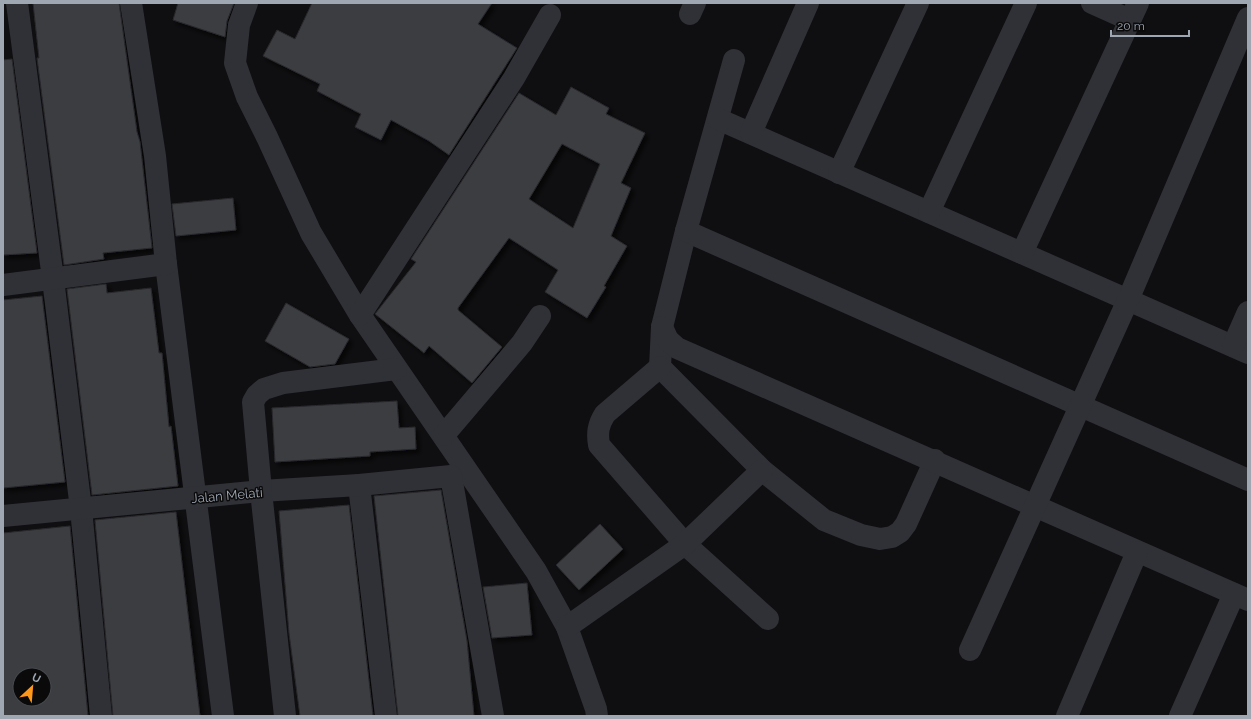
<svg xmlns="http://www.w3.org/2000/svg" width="1251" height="719" font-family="Raleway,sans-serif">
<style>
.building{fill:#3b3d41;stroke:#29292d;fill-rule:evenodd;filter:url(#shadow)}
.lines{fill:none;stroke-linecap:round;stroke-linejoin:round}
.minor{stroke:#303136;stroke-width:22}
.labels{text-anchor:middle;stroke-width:3;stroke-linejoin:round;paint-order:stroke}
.street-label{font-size:13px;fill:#9fa7b3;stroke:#0a0a0b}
</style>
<defs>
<filter id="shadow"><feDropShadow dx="3.5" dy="3.5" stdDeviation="2" flood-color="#0009"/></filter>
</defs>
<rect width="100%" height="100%" fill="#0f0f11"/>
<g class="building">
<path d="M33,3H119L137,132L140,142L152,248L103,253L104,259L64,265L37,58H39Z"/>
<path d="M178,3H234L227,21L225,37L173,20Z"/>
<path d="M312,3H492L478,24L517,48L449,155L429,141L391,120L381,140L355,127L361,114L317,91L320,84L263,56L277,30L295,39Z"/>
<path d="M12,59L37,253L3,255V60Z"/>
<path d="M571,87L609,108L606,114L645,133L621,183L631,188L611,236L627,246L604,286L606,287L587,318L545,292L558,270L509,238L458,308V310L502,347L472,383L429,346L424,353L375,314L416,262L411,259L519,93L556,115ZM562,144L600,164L573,228L529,199Z"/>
<path d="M233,198L236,230L176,236L172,204Z"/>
<path d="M106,284L107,293L151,288L159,353H162L169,427L171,426L178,486L92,495L67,289Z"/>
<path d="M42,296L65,482L3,488V300Z"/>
<path d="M286,303L349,339L335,364L310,367L265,341Z"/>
<path d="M397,401L399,428L415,427L416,449L370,452V456L275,462L272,408Z"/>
<path d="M441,490L467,641L474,716H398L374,496Z"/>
<path d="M349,505L373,716H300L289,633L279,511Z"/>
<path d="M176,512L200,716H113L95,520Z"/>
<path d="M600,524L623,549L579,590L556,565Z"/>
<path d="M70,526L88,716H3V533ZM20,675H44V699H20Z"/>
<path d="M527,583L532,635L492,638L483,587Z"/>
</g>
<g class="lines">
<g class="minor">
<path d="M17,3L53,279L81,509L101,716"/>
<path d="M131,3L155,156L166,264L223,716"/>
<path d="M247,3L239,25L235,63L247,97L267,137L311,233L360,315L536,571L567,627L596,709L597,716"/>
<path d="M1092,3L1130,20"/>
<path d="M690,14L695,3"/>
<path d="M734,60L686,231L662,327L660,367L762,470L824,520L861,535L880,539L892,537L900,532L906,524L935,460"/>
<path d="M718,119L1248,353"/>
<path d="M751,133L808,3"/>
<path d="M839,173L918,3"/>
<path d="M929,212L1026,3"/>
<path d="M686,231L1248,480"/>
<path d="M1022,253L1138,3"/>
<path d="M3,285L166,264"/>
<path d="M360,315L514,78L550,15"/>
<path d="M662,327L668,340L677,348L1248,600"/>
<path d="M1233,346L1248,312"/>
<path d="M660,367L605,414C598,425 597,433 599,445L685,544L768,619"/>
<path d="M444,435L522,343L540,316"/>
<path d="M359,485L386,716"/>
<path d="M3,516L261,491L359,485L451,476L493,716"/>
<path d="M567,627L685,544L762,470"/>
<path d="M970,650L1128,300L1248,18"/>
<path d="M285,716L261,491L253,402L257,395L264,389L283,383L396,369"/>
<path d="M1067,716L1137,552"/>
<path d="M1180,716L1234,594"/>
</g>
</g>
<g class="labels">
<g class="street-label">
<text transform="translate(227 495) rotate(-5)" y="5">Jalan Melati</text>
</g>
</g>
<rect width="1251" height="719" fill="none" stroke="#9fa7b3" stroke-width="8"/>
<g transform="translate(32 687) rotate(26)"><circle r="19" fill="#0a0a0b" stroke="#46494e"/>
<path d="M0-3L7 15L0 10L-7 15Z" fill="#ff9819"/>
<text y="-6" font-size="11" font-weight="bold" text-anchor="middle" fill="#9fa7b3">U</text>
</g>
<path d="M1111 30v6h78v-6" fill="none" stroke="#9fa7b3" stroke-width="2"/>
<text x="1117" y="30" font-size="12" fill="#9fa7b3" stroke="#0a0a0b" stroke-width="3" paint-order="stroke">20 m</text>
</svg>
